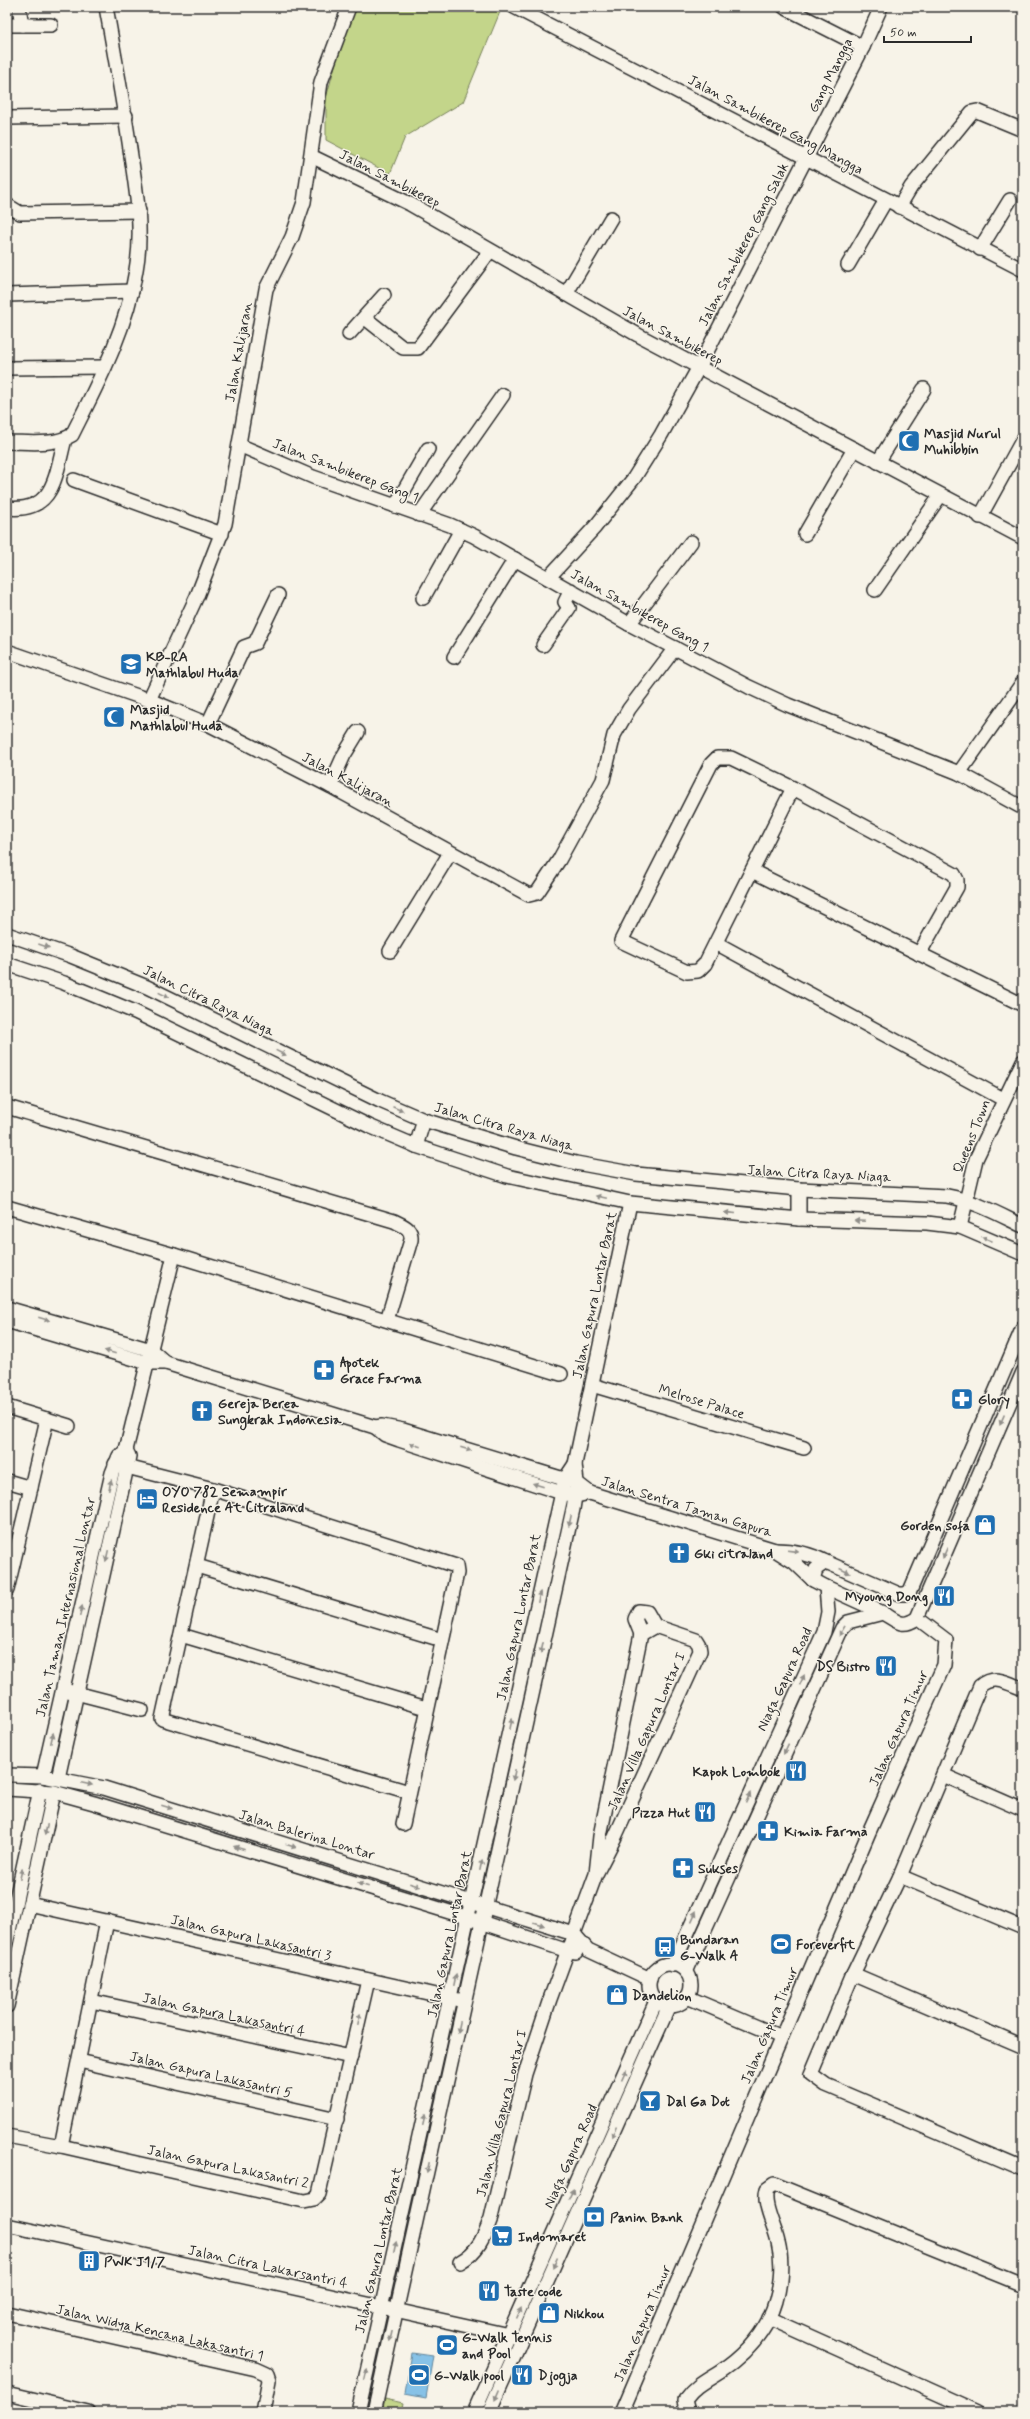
<svg xmlns="http://www.w3.org/2000/svg" width="1030" height="2419" font-family="Mynerve,sans-serif">
<style>
.green{fill:#c3d58a;stroke:#77805a}
.water{fill:#87c2e7;stroke:#62869c}
.lines{fill:none;stroke-linecap:round;stroke-linejoin:round}
.minor-casing{stroke:#2b2b2b;stroke-width:16}
.minor{stroke:#f7f3e8;stroke-width:13}
.oneway{fill:#918f8a}
.labels{text-anchor:middle;stroke-width:3;stroke-linejoin:round;paint-order:stroke}
.street-label{font-size:14px;fill:#2b2b2b;stroke:#f7f3e8}
.poi-label{font-size:14px;font-weight:bold;fill:#2b2b2b;stroke:#f7f3e8;text-anchor:start}
</style>
<rect width="100%" height="100%" fill="#f7f3e8"/>
<filter id="ink" filterUnits="userSpaceOnUse"><feTurbulence type="fractalNoise" baseFrequency=".025" numOctaves="2"/><feDisplacementMap in="SourceGraphic" scale="8" xChannelSelector="R" yChannelSelector="G"/><feConvolveMatrix kernelMatrix="1 2 1 2 8 2 1 2 1" color-interpolation-filters="sRGB"/></filter>
<g filter="url(#ink)">
<g class="green">
<path d="M357,7H502L463,102L405,137L390,174L326,140V98L343,37Z"/>
<path d="M385,2399L403,2403L401,2412H382Z"/>
</g>
<path class="water" d="M412,2353L433,2356L426,2398L405,2394Z"/>
<g class="lines">
<g class="minor-casing">
<g id="minor">
<path d="M19,7L22,25"/>
<path d="M514,7L1023,270"/>
<path d="M784,7L863,47"/>
<path d="M7,25H51"/>
<path d="M7,118L126,116"/>
<path d="M311,156L410,204L638,335L1023,538"/>
<path d="M7,205L20,213L139,211"/>
<path d="M899,207L911,187L972,112L977,111L1023,130"/>
<path d="M980,249L1010,200"/>
<path d="M848,265L886,200"/>
<path d="M566,294L611,218"/>
<path d="M7,295L132,291"/>
<path d="M365,318L403,348H418L490,251"/>
<path d="M349,334L384,295"/>
<path d="M7,368L105,367"/>
<path d="M7,442C27,442 54,446 72,435C98,383 127,329 136,270C143,232 137,194 131,156C124,106 115,57 106,7"/>
<path d="M239,445L313,477L450,525L474,536L629,624L749,687L788,705L959,773L1023,808"/>
<path d="M878,462L924,389"/>
<path d="M74,480L222,534"/>
<path d="M395,506L428,449"/>
<path d="M7,508C55,513 55,476 65,439"/>
<path d="M419,515L503,395"/>
<path d="M980,517L1023,439"/>
<path d="M805,534L854,449"/>
<path d="M548,578L595,527L634,478L661,435L699,367L863,47L881,7"/>
<path d="M875,590L940,496"/>
<path d="M423,598L461,530"/>
<path d="M629,624L691,542"/>
<path d="M543,645L569,608L565,602L571,590"/>
<path d="M7,651L149,700L208,724L330,786L529,895L537,893L559,860L603,780L614,735L629,709L675,648"/>
<path d="M454,657L515,559"/>
<path d="M149,700L197,596L225,524L266,289L292,237L304,202L321,82L349,7"/>
<path d="M208,724L244,647L255,643L278,595"/>
<path d="M959,773L1023,682"/>
<path d="M330,786L344,755L358,732"/>
<path d="M793,788L705,964L698,971L687,972L621,941L711,764L717,758H731L793,788L954,874L957,880V887L919,954"/>
<path d="M752,871L1023,1005"/>
<path d="M7,934L71,956L147,987L380,1101L424,1120L516,1148L576,1163L636,1174L799,1189L947,1196C975,1201 998,1214 1023,1226"/>
<path d="M716,943L1003,1099"/>
<path d="M390,951L450,853"/>
<path d="M7,964L64,983L135,1012L369,1126L416,1146L507,1176L630,1203L799,1219L927,1223L960,1227L1023,1254"/>
<path d="M7,1107L394,1221C404,1226 412,1228 411,1240L387,1320"/>
<path d="M416,1146L424,1120"/>
<path d="M7,1207L174,1255L561,1374"/>
<path d="M799,1219V1189"/>
<path d="M960,1227L976,1159L1023,1061"/>
<path d="M7,1308L151,1350L166,1363H148L7,1321"/>
<path d="M166,1363L375,1427L385,1435L399,1440L562,1493L576,1496L590,1493"/>
<path d="M592,1385L804,1448"/>
<path d="M7,1407L69,1426"/>
<path d="M375,1427L382,1426L403,1430L577,1483L590,1493L775,1550"/>
<path d="M115,1464L213,1489L456,1566L457,1573L403,1824"/>
<path d="M7,1481L31,1488"/>
<path d="M213,1489L162,1719L409,1792"/>
<path d="M197,1566L442,1640"/>
<path d="M813,1580L794,1562L775,1550C794,1550 809,1553 826,1562"/>
<path d="M826,1587L883,1613"/>
<path d="M7,1590L47,1419"/>
<path d="M641,1634L635,1619L639,1611L647,1612L655,1626"/>
<path d="M181,1635L426,1708"/>
<path d="M1023,1689C1008,1683 994,1674 980,1686L900,1876L853,1974L811,2074L826,2085L1023,2169"/>
<path d="M68,1691L142,1710"/>
<path d="M7,1775L43,1776L104,1788L574,1934L588,1950L650,1979"/>
<path d="M943,1775L1023,1810"/>
<path d="M43,1776L112,1473L119,1456"/>
<path d="M58,1778L125,1476L129,1456L126,1450L174,1255"/>
<path d="M7,1789L54,1792L94,1803L469,1918L568,1951L576,1952"/>
<path d="M900,1876L1023,1928"/>
<path d="M29,1904L459,2000"/>
<path d="M7,1940L40,1790"/>
<circle cx="670" cy="1985" r="21"/>
<path d="M673,1965L824,1632L828,1612L826,1587L813,1580L816,1569L826,1562L899,1594H905L910,1591L1023,1327"/>
<path d="M686,1972L842,1628L848,1622L883,1613C897,1621 902,1629 917,1618L1023,1372"/>
<path d="M853,1974L1023,2047"/>
<path d="M687,1997L781,2037"/>
<path d="M91,2001L351,2057"/>
<path d="M7,2006L54,1792"/>
<path d="M79,2061L337,2119"/>
<path d="M7,2136L61,2146L304,2201L314,2199L319,2194L368,1980"/>
<path d="M61,2146L107,1921"/>
<path d="M7,2225L509,2335L521,2339"/>
<path d="M460,2262C478,2252 484,2237 491,2218L525,2074L550,1999L596,1874L615,1837L700,1651L699,1645L696,1640L655,1626L641,1634L600,1836L596,1874"/>
<path d="M7,2313L256,2369L267,2374L269,2380L263,2412"/>
<path d="M769,2318L978,2412"/>
<path d="M7,2393L88,2412"/>
<path d="M358,2412L565,1479L575,1464"/>
<path d="M374,2412L573,1509L577,1483L575,1464L630,1203"/>
<path d="M474,2412L656,2001"/>
<path d="M489,2412L669,2006"/>
<path d="M622,2412L869,1832L944,1665L946,1640L917,1618"/>
<path d="M688,2412L685,2400C695,2386 706,2381 720,2372C740,2359 758,2340 769,2319C780,2297 784,2266 778,2242C775,2226 762,2205 767,2189L774,2184L1023,2285"/>
</g>
</g>
<use href="#minor" class="minor"/>
</g>
<defs><path id="oneway-solid" d="M-6-.8H1V-3.2L6.5 0L1 3.2V.8H-6Z"/></defs>
<g class="oneway">
<use href="#oneway-solid" transform="translate(44 946) rotate(19)"/>
<use href="#oneway-solid" transform="translate(164 995) rotate(26)"/>
<use href="#oneway-solid" transform="translate(281 1053) rotate(26)"/>
<use href="#oneway-solid" transform="translate(398 1109) rotate(23)"/>
<use href="#oneway-solid" transform="translate(601 1197) rotate(-168)"/>
<use href="#oneway-solid" transform="translate(730 1213) rotate(-175)"/>
<use href="#oneway-solid" transform="translate(860 1221) rotate(-178)"/>
<use href="#oneway-solid" transform="translate(987 1239) rotate(-158)"/>
<use href="#oneway-solid" transform="translate(44 1319) rotate(16)"/>
<use href="#oneway-solid" transform="translate(110 1352) rotate(-164)"/>
<use href="#oneway-solid" transform="translate(1002 1420) rotate(113)"/>
<use href="#oneway-solid" transform="translate(415 1445) rotate(-162)"/>
<use href="#oneway-solid" transform="translate(466 1449) rotate(17)"/>
<use href="#oneway-solid" transform="translate(110 1485) rotate(-77)"/>
<use href="#oneway-solid" transform="translate(538 1485) rotate(-162)"/>
<use href="#oneway-solid" transform="translate(570 1521) rotate(102)"/>
<use href="#oneway-solid" transform="translate(793 1551) rotate(7)"/>
<use href="#oneway-solid" transform="translate(945 1553) rotate(113)"/>
<use href="#oneway-solid" transform="translate(107 1556) rotate(103)"/>
<use href="#oneway-solid" transform="translate(845 1571) rotate(25)"/>
<use href="#oneway-solid" transform="translate(539 1597) rotate(-78)"/>
<use href="#oneway-solid" transform="translate(81 1611) rotate(-77)"/>
<use href="#oneway-solid" transform="translate(842 1631) rotate(120)"/>
<use href="#oneway-solid" transform="translate(542 1648) rotate(102)"/>
<use href="#oneway-solid" transform="translate(802 1680) rotate(-65)"/>
<use href="#oneway-solid" transform="translate(511 1724) rotate(-78)"/>
<use href="#oneway-solid" transform="translate(52 1738) rotate(-77)"/>
<use href="#oneway-solid" transform="translate(786 1749) rotate(115)"/>
<use href="#oneway-solid" transform="translate(514 1775) rotate(102)"/>
<use href="#oneway-solid" transform="translate(87 1784) rotate(12)"/>
<use href="#oneway-solid" transform="translate(748 1798) rotate(-66)"/>
<use href="#oneway-solid" transform="translate(167 1807) rotate(17)"/>
<use href="#oneway-solid" transform="translate(46 1830) rotate(103)"/>
<use href="#oneway-solid" transform="translate(291 1846) rotate(17)"/>
<use href="#oneway-solid" transform="translate(239 1848) rotate(-163)"/>
<use href="#oneway-solid" transform="translate(481 1865) rotate(-78)"/>
<use href="#oneway-solid" transform="translate(21 1874) rotate(-78)"/>
<use href="#oneway-solid" transform="translate(363 1885) rotate(-163)"/>
<use href="#oneway-solid" transform="translate(415 1885) rotate(17)"/>
<use href="#oneway-solid" transform="translate(694 1916) rotate(-66)"/>
<use href="#oneway-solid" transform="translate(539 1924) rotate(17)"/>
<use href="#oneway-solid" transform="translate(455 1980) rotate(-78)"/>
<use href="#oneway-solid" transform="translate(359 2019) rotate(-78)"/>
<use href="#oneway-solid" transform="translate(459 2027) rotate(102)"/>
<use href="#oneway-solid" transform="translate(624 2075) rotate(-66)"/>
<use href="#oneway-solid" transform="translate(424 2120) rotate(-77)"/>
<use href="#oneway-solid" transform="translate(614 2132) rotate(114)"/>
<use href="#oneway-solid" transform="translate(428 2168) rotate(102)"/>
<use href="#oneway-solid" transform="translate(571 2194) rotate(-66)"/>
<use href="#oneway-solid" transform="translate(395 2247) rotate(-77)"/>
<use href="#oneway-solid" transform="translate(555 2263) rotate(114)"/>
<use href="#oneway-solid" transform="translate(519 2313) rotate(-66)"/>
<use href="#oneway-solid" transform="translate(391 2336) rotate(103)"/>
<use href="#oneway-solid" transform="translate(366 2374) rotate(-77)"/>
<use href="#oneway-solid" transform="translate(497 2395) rotate(113)"/>
</g>
</g>
<defs>
<g id="mosque-square" transform="scale(1.15)"><rect x="-9" y="-9" width="18" height="18" rx="4" fill="#1f6fb2" stroke="#f7f3e8"/><path d="M3.5-4.9A6 6 0 1 0 3.5 4.9A5 5 0 1 1 3.5-4.9Z" fill="#fff"/></g>
<g id="school-square" transform="scale(1.15)"><rect x="-9" y="-9" width="18" height="18" rx="4" fill="#1f6fb2" stroke="#f7f3e8"/><path d="M0-5L7-2L0 1L-7-2ZM-4 1L0 2.5L4 1V4Q0 6-4 4Z" fill="#fff"/></g>
<g id="pharmacy-square" transform="scale(1.15)"><rect x="-9" y="-9" width="18" height="18" rx="4" fill="#1f6fb2" stroke="#f7f3e8"/><path d="M-2-6h4v4h4v4h-4v4h-4v-4h-4v-4h4Z" fill="#fff"/></g>
<g id="church-square" transform="scale(1.15)"><rect x="-9" y="-9" width="18" height="18" rx="4" fill="#1f6fb2" stroke="#f7f3e8"/><path d="M-1.2-6h2.4v3.5h3.3v2.4h-3.3V6h-2.4V-.1h-3.3v-2.4h3.3Z" fill="#fff"/></g>
<g id="hotel-square" transform="scale(1.15)"><rect x="-9" y="-9" width="18" height="18" rx="4" fill="#1f6fb2" stroke="#f7f3e8"/><path d="M-6-4.5h1.5V1H6V5H4.5V3h-9V5H-6ZM-4 0a1.8 1.8 0 1 1 3.6 0ZM.5 0V-2.5h3Q6-2.5 6 0Z" fill="#fff"/></g>
<g id="shop-square" transform="scale(1.15)"><rect x="-9" y="-9" width="18" height="18" rx="4" fill="#1f6fb2" stroke="#f7f3e8"/><path d="M-5-2.5h2.3a2.7 3.5 0 0 1 5.4 0H5L5.5 6h-11ZM-1.5-2.5h3a1.5 2.3 0 0 0-3 0Z" fill="#fff"/></g>
<g id="restaurant-square" transform="scale(1.15)"><rect x="-9" y="-9" width="18" height="18" rx="4" fill="#1f6fb2" stroke="#f7f3e8"/><path d="M-5-6h1v4h1v-4h1v4h1v-4h1v5L-1.5 .5V6h-2V.5L-5-1ZM5-6V6H3V1.5H1.5Q1.5-4 5-6Z" fill="#fff"/></g>
<g id="stadium-square" transform="scale(1.15)"><rect x="-9" y="-9" width="18" height="18" rx="4" fill="#1f6fb2" stroke="#f7f3e8"/><path d="M0-5a6.5 5 0 1 0 0 10a6.5 5 0 1 0 0-10ZM-3.5-1.8h7v3.6h-7Z" fill="#fff"/></g>
<g id="bus-square" transform="scale(1.15)"><rect x="-9" y="-9" width="18" height="18" rx="4" fill="#1f6fb2" stroke="#f7f3e8"/><path d="M-5-6H5V4H4V6H2V4H-2V6H-4V4H-5ZM-3.5-4V0h7V-4ZM-3.5 1.2v1.5H-2V1.2ZM2 1.2v1.5H3.5V1.2Z" fill="#fff"/></g>
<g id="bar-square" transform="scale(1.15)"><rect x="-9" y="-9" width="18" height="18" rx="4" fill="#1f6fb2" stroke="#f7f3e8"/><path d="M-6-5H6L.8 .8V4.5H3.5V6h-7V4.5H-.8V.8Z" fill="#fff"/></g>
<g id="bank-square" transform="scale(1.15)"><rect x="-9" y="-9" width="18" height="18" rx="4" fill="#1f6fb2" stroke="#f7f3e8"/><path d="M-6-4H6V4H-6ZM0-2.3a2.3 2.3 0 1 0 0 4.6a2.3 2.3 0 1 0 0-4.6Z" fill="#fff"/></g>
<g id="supermarket-square" transform="scale(1.15)"><rect x="-9" y="-9" width="18" height="18" rx="4" fill="#1f6fb2" stroke="#f7f3e8"/><path d="M-6-5.5h2.5l.6 2H6L4.5 2H-2.5L-4.4-4H-6ZM-1.5 3.2a1.3 1.3 0 1 0 .1 0ZM3 3.2a1.3 1.3 0 1 0 .1 0Z" fill="#fff"/></g>
<g id="building-square" transform="scale(1.15)"><rect x="-9" y="-9" width="18" height="18" rx="4" fill="#1f6fb2" stroke="#f7f3e8"/><path d="M-4-6H4V6H1V3H-1V6H-4ZM-2.5-4.3h1.7v1.8h-1.7ZM.8-4.3h1.7v1.8H.8ZM-2.5-1h1.7V.8h-1.7ZM.8-1h1.7V.8H.8Z" fill="#fff"/></g>
</defs>
<g fill-rule="evenodd">
<use href="#mosque-square" x="909" y="441"/>
<use href="#school-square" x="131" y="664"/>
<use href="#mosque-square" x="114" y="717"/>
<use href="#pharmacy-square" x="324" y="1370"/>
<use href="#pharmacy-square" x="962" y="1399"/>
<use href="#church-square" x="202" y="1411"/>
<use href="#hotel-square" x="147" y="1499"/>
<use href="#shop-square" x="985" y="1525"/>
<use href="#church-square" x="679" y="1553"/>
<use href="#restaurant-square" x="944" y="1596"/>
<use href="#restaurant-square" x="886" y="1666"/>
<use href="#restaurant-square" x="796" y="1771"/>
<use href="#restaurant-square" x="705" y="1812"/>
<use href="#pharmacy-square" x="768" y="1831"/>
<use href="#pharmacy-square" x="683" y="1868"/>
<use href="#stadium-square" x="781" y="1944"/>
<use href="#bus-square" x="665" y="1947"/>
<use href="#shop-square" x="617" y="1995"/>
<use href="#bar-square" x="650" y="2101"/>
<use href="#bank-square" x="594" y="2217"/>
<use href="#supermarket-square" x="502" y="2236"/>
<use href="#building-square" x="89" y="2261"/>
<use href="#restaurant-square" x="489" y="2291"/>
<use href="#shop-square" x="549" y="2313"/>
<use href="#stadium-square" x="447" y="2345"/>
<use href="#stadium-square" x="419" y="2375"/>
<use href="#restaurant-square" x="522" y="2375"/>
</g>
<g class="labels">
<g class="street-label">
<text transform="translate(830 75) rotate(-63)" y="5">Gang Mangga</text>
<text transform="translate(776 124) rotate(28)" y="5">Jalan Sambikerep Gang Mangga</text>
<text transform="translate(390 178) rotate(27)" y="5">Jalan Sambikerep</text>
<text transform="translate(743 244) rotate(-63)" y="5">Jalan Sambikerep Gang Salak</text>
<text transform="translate(673 335) rotate(28)" y="5">Jalan Sambikerep</text>
<text transform="translate(238 352) rotate(-80)" y="5">Jalan Kalijaran</text>
<text transform="translate(346 470) rotate(21)" y="5">Jalan Sambikerep Gang 1</text>
<text transform="translate(640 610) rotate(29)" y="5">Jalan Sambikerep Gang 1</text>
<text transform="translate(348 779) rotate(28)" y="5">Jalan Kalijaran</text>
<text transform="translate(209 1000) rotate(26)" y="5">Jalan Citra Raya Niaga</text>
<text transform="translate(504 1126) rotate(16)" y="5">Jalan Citra Raya Niaga</text>
<text transform="translate(971 1136) rotate(-68)" y="5">Queens Town</text>
<text transform="translate(819 1173) rotate(3)" y="5">Jalan Citra Raya Niaga</text>
<text transform="translate(594 1295) rotate(-78)" y="5">Jalan Gapura Lontar Barat</text>
<text transform="translate(702 1401) rotate(17)" y="5">Melrose Palace</text>
<text transform="translate(687 1506) rotate(17)" y="5">Jalan Sentra Taman Gapura</text>
<text transform="translate(65 1607) rotate(-77)" y="5">Jalan Taman Internasional Lontar</text>
<text transform="translate(518 1617) rotate(-78)" y="5">Jalan Gapura Lontar Barat</text>
<text transform="translate(784 1679) rotate(-65)" y="5">Niaga Gapura Road</text>
<text transform="translate(898 1728) rotate(-66)" y="5">Jalan Gapura Timur</text>
<text transform="translate(646 1731) rotate(-66)" y="5">Jalan Villa Gapura Lontar I</text>
<text transform="translate(307 1834) rotate(17)" y="5">Jalan Balerina Lontar</text>
<text transform="translate(449 1934) rotate(-78)" y="5">Jalan Gapura Lontar Barat</text>
<text transform="translate(251 1937) rotate(13)" y="5">Jalan Gapura Lakasantri 3</text>
<text transform="translate(224 2014) rotate(12)" y="5">Jalan Gapura Lakasantri 4</text>
<text transform="translate(769 2025) rotate(-67)" y="5">Jalan Gapura Timur</text>
<text transform="translate(211 2074) rotate(13)" y="5">Jalan Gapura Lakasantri 5</text>
<text transform="translate(501 2113) rotate(-76)" y="5">Jalan Villa Gapura Lontar I</text>
<text transform="translate(570 2156) rotate(-66)" y="5">Niaga Gapura Road</text>
<text transform="translate(228 2166) rotate(12)" y="5">Jalan Gapura Lakasantri 2</text>
<text transform="translate(378 2250) rotate(-77)" y="5">Jalan Gapura Lontar Barat</text>
<text transform="translate(268 2266) rotate(12)" y="5">Jalan Citra Lakarsantri 4</text>
<text transform="translate(642 2323) rotate(-67)" y="5">Jalan Gapura Timur</text>
<text transform="translate(160 2332) rotate(13)" y="5">Jalan Widya Kencana Lakasantri 1</text>
</g>
<g class="poi-label">
<text x="924" y="438">Masjid Nurul<tspan x="924" dy="16">Muhibbin</tspan></text>
<text x="146" y="661">KB-RA<tspan x="146" dy="16">Mathlabul Huda</tspan></text>
<text x="130" y="714">Masjid<tspan x="130" dy="16">Mathlabul Huda</tspan></text>
<text x="340" y="1367">Apotek<tspan x="340" dy="16">Grace Farma</tspan></text>
<text x="978" y="1404">Glory</text>
<text x="218" y="1408">Gereja Berea<tspan x="218" dy="16">Sungkrak Indonesia</tspan></text>
<text x="162" y="1496">OYO 782 Semampir<tspan x="162" dy="16">Residence At Citraland</tspan></text>
<text x="970" y="1530" text-anchor="end">Gorden sofa</text>
<text x="694" y="1558">Gki citraland</text>
<text x="928" y="1601" text-anchor="end">Myoung Dong</text>
<text x="870" y="1671" text-anchor="end">DS Bistro</text>
<text x="780" y="1776" text-anchor="end">Kapok Lombok</text>
<text x="690" y="1817" text-anchor="end">Pizza Hut</text>
<text x="784" y="1836">Kimia Farma</text>
<text x="698" y="1873">Sukses</text>
<text x="680" y="1944">Bundaran<tspan x="680" dy="16">G-Walk A</tspan></text>
<text x="796" y="1949">Foreverfit</text>
<text x="632" y="2000">Dandelion</text>
<text x="666" y="2106">Dal Ga Dot</text>
<text x="610" y="2222">Panin Bank</text>
<text x="518" y="2241">Indomaret</text>
<text x="104" y="2266">PWK J1/7</text>
<text x="504" y="2296">Taste code</text>
<text x="564" y="2318">Nikkou</text>
<text x="462" y="2342">G-Walk Tennis<tspan x="462" dy="16">and Pool</tspan></text>
<text x="434" y="2380">G-Walk pool</text>
<text x="538" y="2380">Djogja</text>
</g>
</g>
<rect width="1030" height="2419" fill="none" stroke="#f7f3e8" stroke-width="24"/>
<rect x="12" y="12" width="1006" height="2395" fill="none" stroke="#2b2b2b" stroke-width="1.5" filter="url(#ink)"/>
<path d="M884 36v6h87v-6" fill="none" stroke="#2b2b2b" stroke-width="2"/>
<text x="890" y="36" font-size="12" fill="#2b2b2b" stroke="#f7f3e8" stroke-width="3" paint-order="stroke">50 m</text>
</svg>
